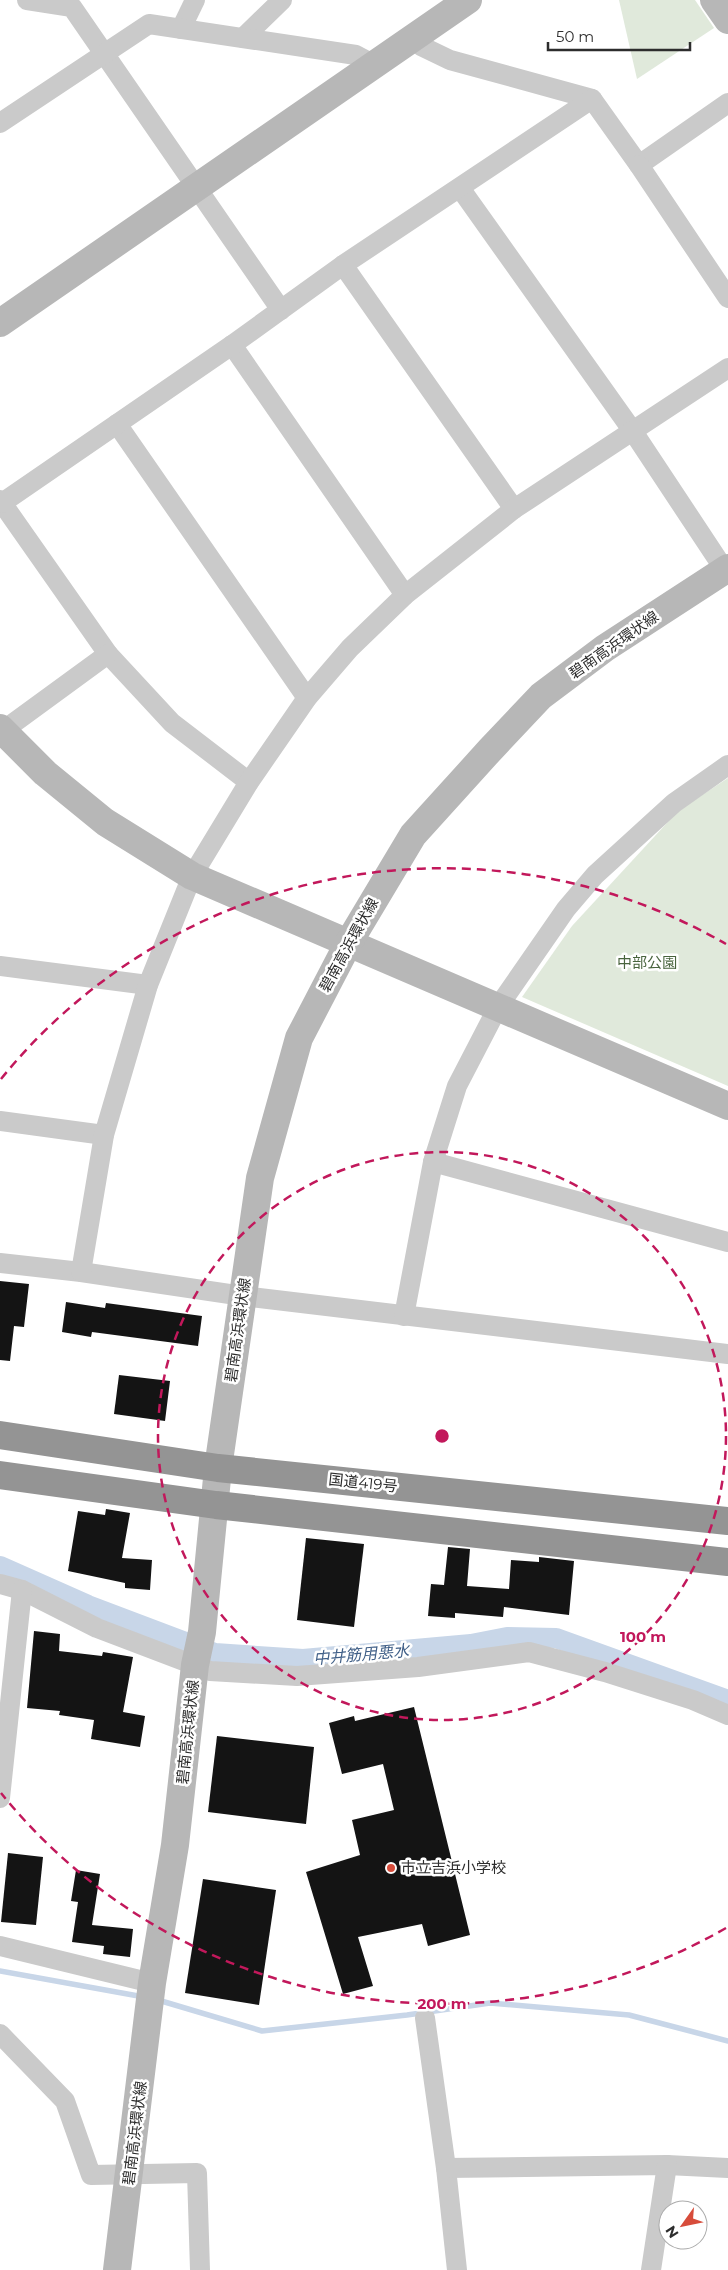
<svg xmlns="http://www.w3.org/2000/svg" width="728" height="2270" font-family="Montserrat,'Noto Sans JP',sans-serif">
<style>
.green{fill:#e0e9db}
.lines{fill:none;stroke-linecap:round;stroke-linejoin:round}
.stream{stroke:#c8d6e8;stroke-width:5.5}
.canal{stroke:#c8d6e8;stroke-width:20}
.building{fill:#141414}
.street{stroke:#cacaca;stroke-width:20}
.secondary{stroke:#b7b7b7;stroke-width:28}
.highway{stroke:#949494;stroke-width:28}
.ring{fill:none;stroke:#c2185b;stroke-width:2.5;stroke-dasharray:9 6}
.poi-dot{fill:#d74c3b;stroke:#fff;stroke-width:2}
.labels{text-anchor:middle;stroke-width:5;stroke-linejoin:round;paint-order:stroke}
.street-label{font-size:15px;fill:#2d2d2d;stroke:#fff}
.park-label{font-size:15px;fill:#49643e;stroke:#fff}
.poi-label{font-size:15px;fill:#2d2d2d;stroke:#fff;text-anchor:start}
.water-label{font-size:16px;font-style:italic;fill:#416088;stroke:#fff}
.centre{fill:#c2185b;stroke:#fff;stroke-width:2.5}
.ring-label{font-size:15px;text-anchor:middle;font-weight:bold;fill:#c2185b;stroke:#fff;stroke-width:5;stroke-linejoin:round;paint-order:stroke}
</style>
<rect width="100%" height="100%" fill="#fff"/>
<g class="green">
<path d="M619,0H695L714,28L637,79Z"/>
<path d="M728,778V1086L522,997L572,926L678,811Z"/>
</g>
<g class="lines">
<g class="stream">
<path d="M0,1971L144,1997"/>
<path d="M158,2000L262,2031L407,2015L490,2003L629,2015L728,2041"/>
</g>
<path class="canal" d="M0,1566L88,1605L215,1653L303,1659L471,1644L507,1637L556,1638L728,1700"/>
</g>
<g class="building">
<path d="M0,1281L29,1284L24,1327L14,1326L10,1361L0,1360Z"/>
<path d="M66,1302L105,1308L106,1303L202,1316L198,1346L92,1332L91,1337L62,1332Z"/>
<path d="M119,1375L170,1381L165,1421L114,1414Z"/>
<path d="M106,1509L130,1513L122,1558L152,1560L150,1590L125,1588V1583L68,1571L78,1511L105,1515Z"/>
<path d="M306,1538L364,1544L354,1627L297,1620Z"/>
<path d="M448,1547L470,1549L467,1586L509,1589L511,1560L539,1562V1557L574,1561L569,1615L504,1607L503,1617L455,1613V1618L428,1616L431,1584L444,1585Z"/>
<path d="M34,1631L60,1634L59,1651L102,1656L103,1652L133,1657L123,1712L145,1716L140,1747L91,1739L94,1720L59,1715L60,1711L27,1708Z"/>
<path d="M414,1707L470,1935L428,1946L422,1924L358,1937L373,1986L343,1994L306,1872L360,1855L352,1820L394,1810L383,1764L342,1774L329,1723L354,1716L355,1721Z"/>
<path d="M217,1736L314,1747L306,1824L208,1812Z"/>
<path d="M8,1853L43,1857L36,1925L1,1922Z"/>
<path d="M76,1870L100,1874L92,1925L133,1929L130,1957L103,1954L104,1946L72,1942L78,1902L71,1901Z"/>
<path d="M203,1879L276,1890L259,2005L185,1993Z"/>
</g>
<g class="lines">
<g class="street">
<path d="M27,0L72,7L281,310"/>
<path d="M181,29L195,0"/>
<path d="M243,38L282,0"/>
<path d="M414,38L421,46L450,60L592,99L639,165L728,103"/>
<path d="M0,123L149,24L356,55L373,64"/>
<path d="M639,165L728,298"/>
<path d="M460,188L632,430L728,575"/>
<path d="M343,265L514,509"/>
<path d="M232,345L405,595"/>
<path d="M117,424L307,698"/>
<path d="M0,500L108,654L172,723L249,782"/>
<path d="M2,503L232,345L343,265L592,99"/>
<path d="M0,733L108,654"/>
<path d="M0,966L148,985"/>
<path d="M0,1121L104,1135"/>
<path d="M433,1162L728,1242"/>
<path d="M0,1263L81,1272L243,1296L728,1354"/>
<path d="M81,1272L104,1135L148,985L192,876L249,782L307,698L350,648L405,595L514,509L728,368"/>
<path d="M404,1316L433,1162L457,1086L498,1007L566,909L595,875L674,803L728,765"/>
<path d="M0,1584L22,1590L97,1628L210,1671L297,1676L418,1667L529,1652L605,1672L693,1700L728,1715"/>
<path d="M0,1798L22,1590"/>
<path d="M0,1946L152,1983"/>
<path d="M425,2018L446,2168L457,2270"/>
<path d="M0,2034L65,2101L91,2175L197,2173L200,2270"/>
<path d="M446,2168L667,2165L728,2168"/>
<path d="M651,2270L667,2165"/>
</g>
<g class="secondary">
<path d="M714,0L728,20"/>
<path d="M0,323L468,0"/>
<path d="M0,728L45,773L105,822L192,876L728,1106"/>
<path d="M117,2270L152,1983L175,1845L195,1665L202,1632L218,1468L260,1178L299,1038L349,942L413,835L490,750L541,696L605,648L728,568"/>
</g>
<g class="highway">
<path d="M0,1435L218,1468L728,1521"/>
<path d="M0,1475L216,1505L728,1562"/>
</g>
</g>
<g class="ring">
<circle cx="442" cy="1436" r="284"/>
<path d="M726 1928A568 568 0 0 1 1 1793M1 1079A568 568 0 0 1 726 944"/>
</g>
<circle class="poi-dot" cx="391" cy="1868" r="5"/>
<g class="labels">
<g class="street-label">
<text transform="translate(614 645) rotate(-35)" y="5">碧南高浜環状線</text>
<text transform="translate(349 945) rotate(-61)" y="5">碧南高浜環状線</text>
<text transform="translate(238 1330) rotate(-82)" y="5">碧南高浜環状線</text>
<text transform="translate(363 1483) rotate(6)" y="5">国道419号</text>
<text transform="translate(188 1732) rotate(-84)" y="5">碧南高浜環状線</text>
<text transform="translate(135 2133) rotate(-83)" y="5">碧南高浜環状線</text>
</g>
<g class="park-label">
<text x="647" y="968">中部公園</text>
</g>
<g class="poi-label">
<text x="401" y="1873">市立吉浜小学校</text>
</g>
<g class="water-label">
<text transform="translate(361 1654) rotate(-5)" y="6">中井筋用悪水</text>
</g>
</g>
<circle cx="442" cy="1436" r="8" class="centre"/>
<g class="ring-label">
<text x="643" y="1642">100 m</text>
<text x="442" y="2009">200 m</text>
</g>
<g transform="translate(683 2225) rotate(237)"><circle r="24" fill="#ffffff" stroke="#ababab"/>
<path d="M0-4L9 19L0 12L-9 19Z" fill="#d74c3b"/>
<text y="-8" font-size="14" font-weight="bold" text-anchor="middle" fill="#2d2d2d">N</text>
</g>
<path d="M548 42v8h142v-8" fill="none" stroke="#2d2d2d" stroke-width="2.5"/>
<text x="556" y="42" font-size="15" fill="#2d2d2d" stroke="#ffffff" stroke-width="4" paint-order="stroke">50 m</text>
</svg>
